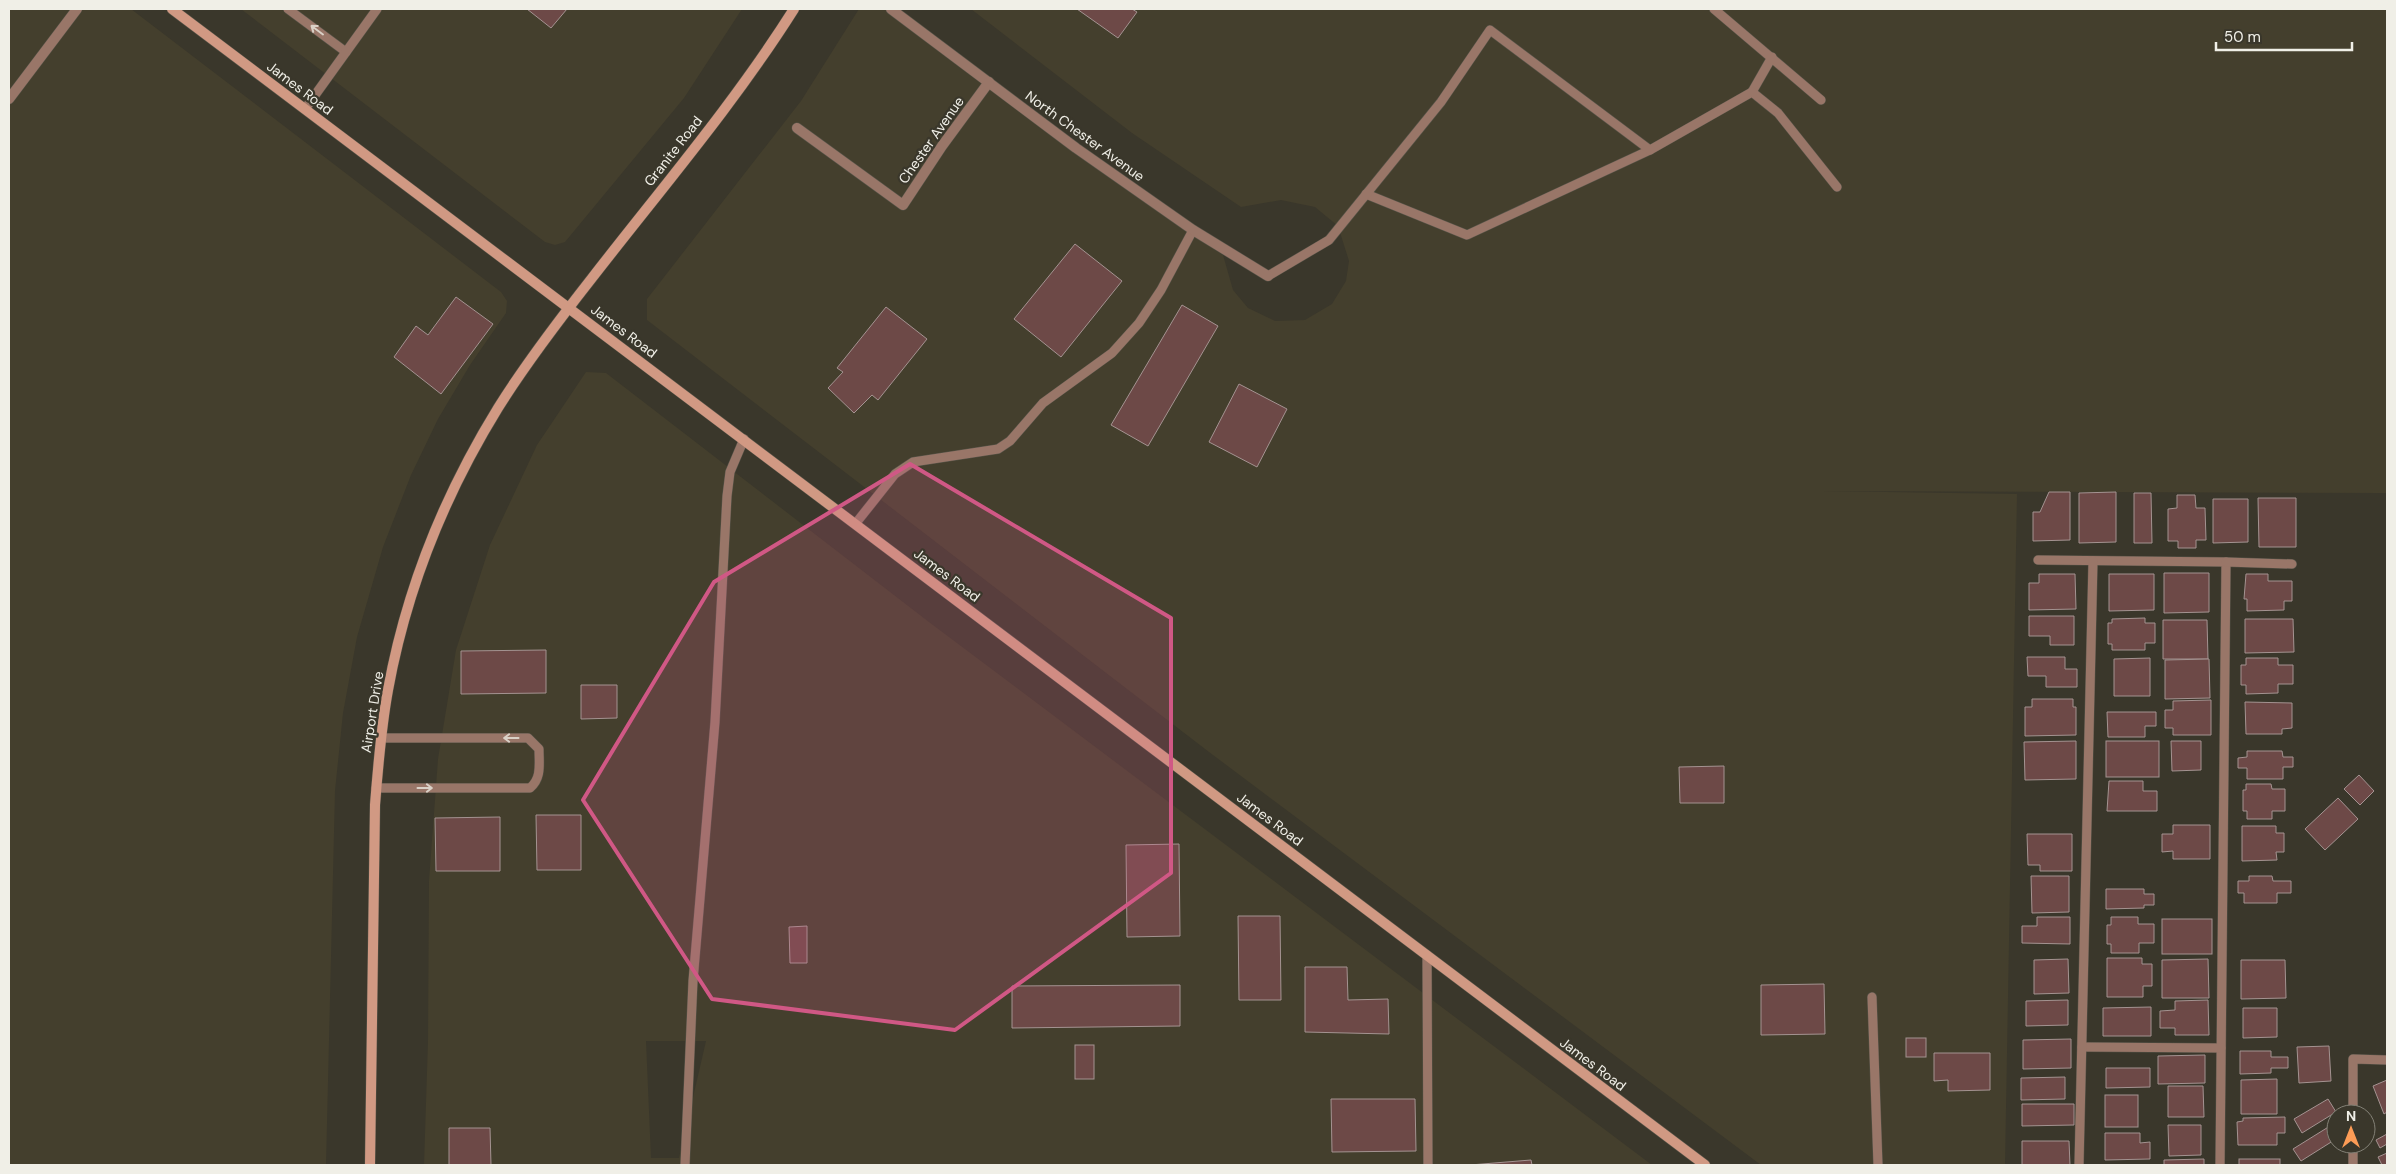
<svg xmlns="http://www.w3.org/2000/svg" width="2396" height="1174" font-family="'DM Sans',sans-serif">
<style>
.built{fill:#443f2d;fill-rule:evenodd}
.building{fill:#6d4947;stroke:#a49391}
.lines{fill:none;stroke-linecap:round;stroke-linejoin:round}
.service-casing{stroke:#575449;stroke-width:10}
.minor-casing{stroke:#575449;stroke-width:11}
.secondary-casing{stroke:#575449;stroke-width:11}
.service{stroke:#997668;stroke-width:9}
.minor{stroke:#997668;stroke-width:10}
.secondary{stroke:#d19983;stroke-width:10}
.oneway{stroke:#dad1c7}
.marked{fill:#d05885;fill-opacity:0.2;stroke:#d05885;stroke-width:4;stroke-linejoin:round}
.labels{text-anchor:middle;stroke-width:4.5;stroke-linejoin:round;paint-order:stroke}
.street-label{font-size:14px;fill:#f0efe7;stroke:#3a372b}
</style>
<rect width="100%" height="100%" fill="#3a372b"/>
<g class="built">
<path d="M9,9H131L501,292L507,301L506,313L470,365L438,419L411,475L383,547L357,637L343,713L335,791L326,1165H9Z"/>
<path d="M241,9H742L684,98L565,242L555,245L545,242Z"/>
<path d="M859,9H891L1103,173L1223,255L1233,290L1248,308L1275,321L1305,320L1332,304L1346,281L1349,261L1338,226L1315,207L1281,200L1241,207L1132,133L971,9H2387V493L1821,491L2017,494L2005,1165H1761L1209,752L647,320V299L801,101Z"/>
<path d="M586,372L606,373L929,622L1652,1165H424L428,1041L429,881L438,759L456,650L490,545L537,445ZM646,1041H706L679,1158H651Z"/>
</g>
<g class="building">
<path d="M527,9H567L551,28Z"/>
<path d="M1077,9H1132L1137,12L1118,38Z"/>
<path d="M1075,244L1122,281L1061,357L1014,319Z"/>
<path d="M456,297L493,324L441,394L394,357L416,326L428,335Z"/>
<path d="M1182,305L1218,326L1148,446L1111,425Z"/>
<path d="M886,307L927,339L878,400L872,395L854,413L828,388L843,372L837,368Z"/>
<path d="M1239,384L1287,409L1257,467L1209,442Z"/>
<path d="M2049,492H2070V540L2033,541V512H2040Z"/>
<path d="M2116,492V542L2079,543V493Z"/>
<path d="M2134,493H2151L2152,543H2134Z"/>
<path d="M2177,495H2195L2196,508H2205L2206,540H2196V548H2178V541H2168V509L2177,508Z"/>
<path d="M2258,498H2296V547H2259Z"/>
<path d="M2213,499H2248V542L2213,543Z"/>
<path d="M2164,573H2209V612L2164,613Z"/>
<path d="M2039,574H2075L2076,609L2029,610V583H2039Z"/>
<path d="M2109,574H2154V610L2109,611Z"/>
<path d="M2246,574H2268V581H2292V601H2284V610L2247,611V599H2244Z"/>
<path d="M2029,616H2074V645H2050V636H2029Z"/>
<path d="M2145,618V623H2155V643H2145V650H2112V644H2108V623H2112V619Z"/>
<path d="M2245,619H2293L2294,652L2245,653Z"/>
<path d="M2163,620H2207L2208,659H2163Z"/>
<path d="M546,650V693L461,694V651Z"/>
<path d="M2027,657H2065V669H2077V687H2046V676H2028Z"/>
<path d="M2150,658V696H2114V659Z"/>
<path d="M2246,658H2278V665H2293V684H2278V693L2246,694V685H2241V665H2246Z"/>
<path d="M2209,659L2210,698L2165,699V660Z"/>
<path d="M581,685H617V718L581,719Z"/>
<path d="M2032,699H2073V707H2076V735L2025,736V707H2032Z"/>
<path d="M2211,700V735H2173V728H2165V710H2173V701Z"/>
<path d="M2245,702L2292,703V728L2282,729V734H2246Z"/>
<path d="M2107,712H2156V726H2145V737H2108Z"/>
<path d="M2076,741V779L2025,780L2024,742Z"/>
<rect x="2106" y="741" width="53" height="36"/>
<path d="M2171,741H2201V770L2172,771Z"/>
<path d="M2247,751H2282L2283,757H2293V767H2283V779H2247V768H2238V758L2247,757Z"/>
<path d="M1724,766V803H1680L1679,767Z"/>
<path d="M2359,775L2374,791L2360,805L2344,789Z"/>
<path d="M2109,781H2143V791H2157V811H2107Z"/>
<path d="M2246,784H2271L2272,789H2285V811H2272V819H2247V811H2243V790H2246Z"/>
<path d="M2338,798L2358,819L2325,850L2305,829Z"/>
<path d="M536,815H581V870H537Z"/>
<path d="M500,817V871H436L435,818Z"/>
<path d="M2173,825H2210V859H2173V851L2162,852V834H2173Z"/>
<path d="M2242,826H2276V833H2284V852H2276L2277,860L2242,861Z"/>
<path d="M2027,834H2072V871H2040V865H2028Z"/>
<path d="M1179,844L1180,936L1127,937L1126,845Z"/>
<path d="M2031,876H2069V912L2032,913Z"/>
<path d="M2249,876H2272L2273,881H2291V893H2277V903H2244V893H2238V881H2249Z"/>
<path d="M2106,889H2144V894H2154V905H2144V908L2106,909Z"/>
<path d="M1238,916H1280L1281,1000H1239Z"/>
<path d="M2037,917H2070V944L2022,943V926H2037Z"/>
<path d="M2111,917H2138V924H2154V943H2139V953H2111V944H2107V925H2111Z"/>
<rect x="2162" y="919" width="50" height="35"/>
<path d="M807,926V963H790L789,927Z"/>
<path d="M2107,958H2142V964H2152V986H2143V997H2107Z"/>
<path d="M2068,959L2069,993L2034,994V960Z"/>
<path d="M2208,959L2209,998H2162V960Z"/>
<path d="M2241,960H2285L2286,998L2241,999Z"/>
<path d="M1305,967H1347L1348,1000L1388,999L1389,1034L1305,1032Z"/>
<path d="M1824,984L1825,1034L1761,1035V985Z"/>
<path d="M1180,985V1026L1012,1028V986Z"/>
<path d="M2068,1000V1025L2026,1026V1001Z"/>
<path d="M2208,1000L2209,1035H2175V1028H2160V1011L2175,1010V1001Z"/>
<path d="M2151,1007V1036H2103V1008Z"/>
<path d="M2243,1008H2277V1037L2243,1038Z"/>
<rect x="1906" y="1038" width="20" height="19"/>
<path d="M2071,1039V1068L2023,1069V1040Z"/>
<rect x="1075" y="1045" width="19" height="34"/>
<path d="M2329,1046L2331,1081L2299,1083L2297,1047Z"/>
<path d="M2240,1051H2271V1057H2288V1068H2271V1073L2240,1074Z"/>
<path d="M1934,1053H1990V1090L1948,1091V1080L1934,1081Z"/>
<path d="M2205,1055V1083L2158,1084V1056Z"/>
<path d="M2106,1068H2150V1087L2106,1088Z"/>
<path d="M2065,1077V1099L2021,1100V1078Z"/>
<path d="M2277,1079V1114H2241V1080Z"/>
<path d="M2387,1080V1112L2384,1114L2373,1086Z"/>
<path d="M2168,1086H2203L2204,1117H2168Z"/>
<rect x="2105" y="1095" width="33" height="32"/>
<path d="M1331,1099H1415L1416,1151L1332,1152Z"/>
<path d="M2328,1099L2336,1112L2302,1133L2294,1119Z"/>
<path d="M2022,1104H2074V1125L2022,1126Z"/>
<path d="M2285,1117V1133H2277V1145H2238L2237,1122L2243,1121V1118Z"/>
<path d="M2168,1125H2201V1155L2169,1156Z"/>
<path d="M2330,1126L2336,1135V1139L2301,1161L2293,1149Z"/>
<path d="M449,1128H490L491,1165H449Z"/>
<path d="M2105,1133H2140V1143L2150,1142V1159L2105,1160Z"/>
<path d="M2387,1134V1144L2380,1148L2376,1140Z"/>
<path d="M2022,1141H2069L2070,1165H2022Z"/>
<path d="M2387,1153V1165H2382L2378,1157Z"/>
<path d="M2204,1159V1165H2164V1160Z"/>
<rect x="2239" y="1159" width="41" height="6"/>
<path d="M1531,1160L1532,1165H1470Z"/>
</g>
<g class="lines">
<g class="service-casing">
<g id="service">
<path d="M288,9L346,52"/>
<path d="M1714,9L1821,100"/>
<path d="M1752,92L1772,57"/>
<path d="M305,109L377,9"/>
<path d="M1366,194L1467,235L1650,150"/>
<path d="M1268,276L1329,240L1441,102L1490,30L1650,150L1752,92L1778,113L1837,187"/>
<path d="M856,523L895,474L913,462L998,449L1010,441L1043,403L1112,353L1139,323L1161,290L1193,230"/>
<path d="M2038,560L2226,562L2220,1165"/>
<path d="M2226,562L2292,564"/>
<path d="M376,788H530C542,778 539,764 539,749L528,738H381"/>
<path d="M1427,955L1428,1165"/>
<path d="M1872,997L1878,1165"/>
<path d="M2082,1047L2221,1048"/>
<path d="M2353,1114V1059L2387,1060"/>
<path d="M685,1165L693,981L715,722L727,496L730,472L744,439"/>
<path d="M2079,1165L2093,561"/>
<path d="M2353,1165V1144"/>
</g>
</g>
<g class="minor-casing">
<g id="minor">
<path d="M891,9L1076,148L1193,230L1268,276"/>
<path d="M9,99L77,9"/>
<path d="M797,128L903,205L942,146L989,82"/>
</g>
</g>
<g class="secondary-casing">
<g id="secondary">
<path d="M172,9L1705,1165"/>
<path d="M370,1165L375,805C378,766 381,728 388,690C406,591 445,494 498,408C526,363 559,320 592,278C661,189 734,104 794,9"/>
</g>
</g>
<use href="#service" class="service"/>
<use href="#minor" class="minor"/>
<use href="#secondary" class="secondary"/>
</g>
<defs><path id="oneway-shaft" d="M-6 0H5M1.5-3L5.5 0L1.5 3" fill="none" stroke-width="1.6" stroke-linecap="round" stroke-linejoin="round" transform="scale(1.25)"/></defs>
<g class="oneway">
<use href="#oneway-shaft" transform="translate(317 30) rotate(-143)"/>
<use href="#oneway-shaft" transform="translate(511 738) rotate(-180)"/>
<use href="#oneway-shaft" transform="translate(425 788)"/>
</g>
<path class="marked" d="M910,464L1171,618V873L955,1030L712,999L583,800L714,582Z"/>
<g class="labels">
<g class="street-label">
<text transform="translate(300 88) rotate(37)" y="5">James Road</text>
<text transform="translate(1085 136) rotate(36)" y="5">North Chester Avenue</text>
<text transform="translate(931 140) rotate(-55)" y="5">Chester Avenue</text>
<text transform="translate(673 151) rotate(-52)" y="5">Granite Road</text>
<text transform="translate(624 331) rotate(37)" y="5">James Road</text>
<text transform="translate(947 575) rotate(37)" y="5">James Road</text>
<text transform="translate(372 712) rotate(-81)" y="5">Airport Drive</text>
<text transform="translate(1270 819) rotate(37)" y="5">James Road</text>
<text transform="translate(1593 1064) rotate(37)" y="5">James Road</text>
</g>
</g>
<rect width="2396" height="1174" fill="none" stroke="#f0efe7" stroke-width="20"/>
<g transform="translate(2351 1129)"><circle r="24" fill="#3a372b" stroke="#838176"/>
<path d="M0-4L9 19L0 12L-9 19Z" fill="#fd9c56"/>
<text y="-8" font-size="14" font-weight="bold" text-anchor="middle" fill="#f0efe7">N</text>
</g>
<path d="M2216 42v8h136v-8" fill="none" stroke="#f0efe7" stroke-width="2.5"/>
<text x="2224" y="42" font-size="15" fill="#f0efe7" stroke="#3a372b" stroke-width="4" paint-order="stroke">50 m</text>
</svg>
